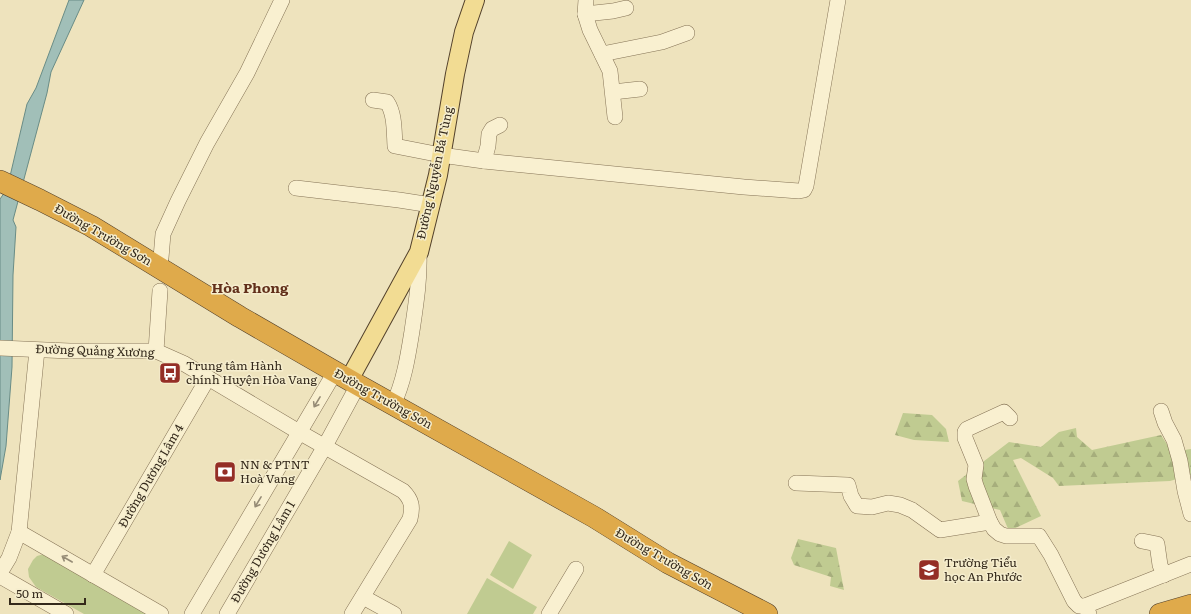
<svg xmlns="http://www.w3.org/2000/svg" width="1191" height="614" font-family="Literata,serif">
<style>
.grass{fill:#c0cb91}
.forest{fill:url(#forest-firs)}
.water{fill:#a1bfb8;stroke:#698c86}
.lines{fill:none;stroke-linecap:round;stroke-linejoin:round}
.minor-casing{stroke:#857356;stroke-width:16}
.major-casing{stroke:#53412b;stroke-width:20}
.highway-casing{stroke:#53412b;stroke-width:22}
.minor{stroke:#f9f0d0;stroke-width:15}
.major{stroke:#f2dc93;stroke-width:18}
.highway{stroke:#dfaa4b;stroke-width:21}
.oneway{stroke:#968c76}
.labels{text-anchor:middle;stroke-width:3;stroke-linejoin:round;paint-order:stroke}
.street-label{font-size:12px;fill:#34291b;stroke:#f5edcd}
.poi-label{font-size:12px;fill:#34291b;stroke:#f5edcd;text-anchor:start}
.quarter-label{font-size:14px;font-weight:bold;fill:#612f1a;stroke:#f5edcd}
</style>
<defs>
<pattern id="forest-firs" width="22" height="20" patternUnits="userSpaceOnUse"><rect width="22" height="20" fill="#c0cb91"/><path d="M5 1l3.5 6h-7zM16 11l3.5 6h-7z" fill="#a6ae7c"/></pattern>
</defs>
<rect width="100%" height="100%" fill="#eee3bd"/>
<g class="grass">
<path d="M509,541L532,555L513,589L490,575Z"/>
<path d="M44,554L152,614H84L36,587L29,577L28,569L33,560L37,556Z"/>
<path d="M487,578L537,607L533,614H467Z"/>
</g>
<g class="forest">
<path d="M903,413L932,415L946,429L949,442L914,440L895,435Z"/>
<path d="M1076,428L1077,437L1092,450L1161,435L1172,452L1191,449V475L1170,481L1059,486L1053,478L1021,458L1013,460L1041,516L1009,531L1000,510L962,501L958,481L1009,442L1041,447L1059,432Z"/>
<path d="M798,539L836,548L844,590L830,586L831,577L794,565L791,558Z"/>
</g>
<path class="water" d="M69,0H84L51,72L47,93L13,220L16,227L13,275L12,367L6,446L0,480V199L7,189L27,104L36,88Z"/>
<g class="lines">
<g class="minor-casing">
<g id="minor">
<path d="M586,0L585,14L590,30L610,71L615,117"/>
<path d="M585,14L613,11L626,8"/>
<path d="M602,54L662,42L687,33"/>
<path d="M613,92L640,89"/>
<path d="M373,100L387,102C395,114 394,131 395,146L441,155L484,161L744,187L799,191L804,190L806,186L838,0"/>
<path d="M484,161L488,146L489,134L492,129L500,125"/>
<path d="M296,188L399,200L431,205"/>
<path d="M161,258L163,234L178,201L207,143L247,73L282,0"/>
<path d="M0,348L70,351H156L183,363L299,432L403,491C412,500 413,507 410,519L352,614"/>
<path d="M156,351L160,291"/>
<path d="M393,405C404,382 408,356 412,331C416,304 420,279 419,252"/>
<path d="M1161,411L1165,423L1174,440L1180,461L1185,491L1191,514"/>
<path d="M1010,418L1004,412L967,429L965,432V438L976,465L974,479L976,486L990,522L994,529L1000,534L1006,536H1039L1051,555L1074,601L1079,606H1085L1089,614"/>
<path d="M796,483L848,485L851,496L857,506L872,507L888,503L900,505L912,510L940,530L990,522"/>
<path d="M19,532L161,614"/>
<path d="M1142,541L1157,544L1160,565L1164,575"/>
<path d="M0,573L9,558L19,532L37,350"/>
<path d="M93,575L208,378"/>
<path d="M0,576L66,614"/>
<path d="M363,597L394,614"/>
<path d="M1085,606L1191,564"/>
<path d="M192,614L335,372"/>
<path d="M227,614L325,446L358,385"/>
<path d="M549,614L576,569"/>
</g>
</g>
<g class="major-casing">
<path id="major" d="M349,380L419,252L438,175L455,74L464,32L475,0"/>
</g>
<g class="highway-casing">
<g id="highway">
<path d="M0,181L40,200L91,226L240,317L358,385L594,517L668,563L767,614"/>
<path d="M1160,614L1191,605"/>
</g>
</g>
<use href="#minor" class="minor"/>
<use href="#major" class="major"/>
<use href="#highway" class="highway"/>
</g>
<defs><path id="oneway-shaft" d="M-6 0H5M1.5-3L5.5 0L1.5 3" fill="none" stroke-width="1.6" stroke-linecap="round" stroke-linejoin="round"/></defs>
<g class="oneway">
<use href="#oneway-shaft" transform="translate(317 402) rotate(121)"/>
<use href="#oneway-shaft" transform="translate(258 502) rotate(121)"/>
<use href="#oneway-shaft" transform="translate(67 559) rotate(-150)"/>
</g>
<defs>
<g id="bus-square" transform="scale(1.15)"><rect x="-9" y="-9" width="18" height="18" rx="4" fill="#942e26" stroke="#f5edcd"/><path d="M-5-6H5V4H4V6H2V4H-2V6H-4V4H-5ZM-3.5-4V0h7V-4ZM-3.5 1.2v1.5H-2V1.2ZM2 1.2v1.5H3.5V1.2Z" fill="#fff"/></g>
<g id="bank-square" transform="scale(1.15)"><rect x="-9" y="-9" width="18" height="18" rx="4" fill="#942e26" stroke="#f5edcd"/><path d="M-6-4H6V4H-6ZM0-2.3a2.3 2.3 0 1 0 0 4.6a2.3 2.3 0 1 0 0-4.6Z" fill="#fff"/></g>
<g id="school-square" transform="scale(1.15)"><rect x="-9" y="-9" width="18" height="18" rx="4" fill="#942e26" stroke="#f5edcd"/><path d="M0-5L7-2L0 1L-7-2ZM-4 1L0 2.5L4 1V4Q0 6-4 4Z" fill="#fff"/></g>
</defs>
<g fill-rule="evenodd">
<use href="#bus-square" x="170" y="373"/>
<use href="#bank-square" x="225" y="472"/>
<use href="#school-square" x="929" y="570"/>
</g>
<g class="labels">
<g class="street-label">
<text transform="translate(435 173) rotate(-78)" y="4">Đường Nguyễn Bá Tùng</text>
<text transform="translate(103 235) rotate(30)" y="4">Đường Trường Sơn</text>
<text transform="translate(95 351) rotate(2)" y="4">Đường Quảng Xương</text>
<text transform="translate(383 399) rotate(29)" y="4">Đường Trường Sơn</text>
<text transform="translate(151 476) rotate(-60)" y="4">Đường Dương Lâm 4</text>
<text transform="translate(263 552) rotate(-60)" y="4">Đường Dương Lâm 1</text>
<text transform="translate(664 559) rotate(30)" y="4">Đường Trường Sơn</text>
</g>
<g class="poi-label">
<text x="186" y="370">Trung tâm Hành<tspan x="186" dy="14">chính Huyện Hòa Vang</tspan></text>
<text x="240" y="469">NN &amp; PTNT<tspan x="240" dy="14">Hoà Vang</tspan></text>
<text x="944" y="567">Trường Tiểu<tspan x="944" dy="14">học An Phước</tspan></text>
</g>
<g class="quarter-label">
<text x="250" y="293">Hòa Phong</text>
</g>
</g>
<path d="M10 598v6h75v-6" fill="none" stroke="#34291b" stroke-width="2"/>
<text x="16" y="598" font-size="12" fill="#34291b" stroke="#f5edcd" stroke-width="3" paint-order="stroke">50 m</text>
</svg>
